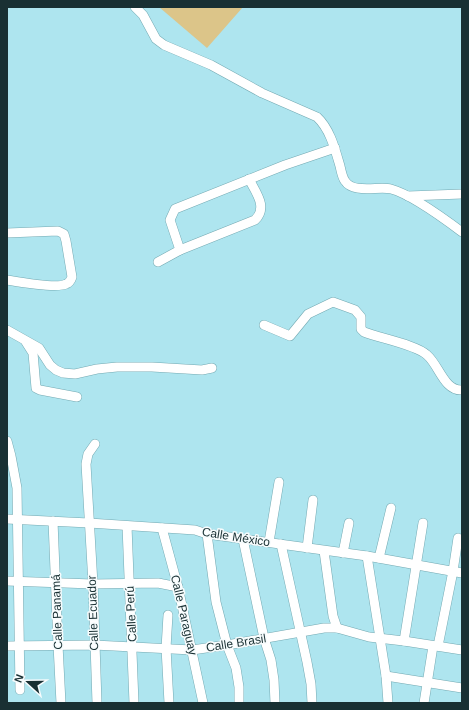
<svg xmlns="http://www.w3.org/2000/svg" width="469" height="710" font-family="Helvetica,sans-serif">
<style>
.green{fill:#dcc589}
.lines{fill:none;stroke-linecap:round;stroke-linejoin:round}
.minor-casing{stroke:#73a9b2;stroke-width:10}
.minor{stroke:#fff;stroke-width:9}
.labels{text-anchor:middle;stroke-width:3;stroke-linejoin:round;paint-order:stroke}
.street-label{font-size:12px;fill:#193033;stroke:#f7fcfd}
</style>
<rect width="100%" height="100%" fill="#aee5ef"/>
<path class="green" d="M159,7H243L207,48Z"/>
<g class="lines">
<g class="minor-casing">
<g id="minor">
<path d="M135,7L143,15L156,39L164,45L211,65L262,93L317,117C330,129 335,149 340,166C341,170 342,177 345,181C353,194 379,186 391,189C410,194 446,220 462,232"/>
<path d="M408,196L462,194"/>
<path d="M7,233L58,231L64,234L66,241L72,277C71,280 70,283 66,284C57,289 19,282 7,280"/>
<path d="M180,250L170,220L175,209L285,165L335,148"/>
<path d="M158,262L180,250L255,220C268,207 256,193 249,179"/>
<path d="M264,325L290,336L308,314L333,302L355,310L361,317V329L364,332C379,338 417,345 427,355C439,365 444,391 462,390"/>
<path d="M7,330L39,348L50,365L56,370L63,373L75,374L97,369L117,367H152L202,370L212,368"/>
<path d="M26,342L33,353L36,388L40,390L77,397"/>
<path d="M7,441L11,456L17,488L20,690"/>
<path d="M95,444L88,454L86,464L93,584L97,703"/>
<path d="M7,519L89,523L195,530L207,534L367,556L462,573"/>
<path d="M53,521L58,645L61,703"/>
<path d="M127,526L134,703"/>
<path d="M162,528L178,587L203,703"/>
<path d="M207,534L216,602L227,645L236,668L239,687V703"/>
<path d="M243,539L264,638L271,660L274,680L275,703"/>
<path d="M269,542L279,482"/>
<path d="M281,544L307,662L311,684L312,703"/>
<path d="M307,548L313,500"/>
<path d="M324,551L333,616L337,628"/>
<path d="M343,553L349,523"/>
<path d="M367,556L386,676L388,703"/>
<path d="M379,558L391,508"/>
<path d="M7,581L93,584L158,583L178,587"/>
<path d="M168,615L166,648L169,703"/>
<path d="M404,641L423,523"/>
<path d="M7,646L94,645L192,650L227,645L324,628H337L369,637L404,641L462,650"/>
<path d="M438,646L453,571L458,538"/>
<path d="M386,676L462,688"/>
<path d="M424,703L433,646"/>
</g>
</g>
<use href="#minor" class="minor"/>
</g>
<g class="labels">
<g class="street-label">
<text transform="translate(236 537) rotate(9)" y="4">Calle México</text>
<text transform="translate(57 612) rotate(-92)" y="4">Calle Panamá</text>
<text transform="translate(93 613) rotate(-92)" y="4">Calle Ecuador</text>
<text transform="translate(131 614) rotate(-93)" y="4">Calle Perú</text>
<text transform="translate(184 615) rotate(77)" y="4">Calle Paraguay</text>
<text transform="translate(236 643) rotate(-9)" y="4">Calle Brasil</text>
</g>
</g>
<rect width="469" height="710" fill="none" stroke="#193033" stroke-width="16"/>
<g transform="translate(28 682) rotate(291)" stroke="#f7fcfd" stroke-width="3" paint-order="stroke">
<path d="M0-3L7 15L0 10L-7 15Z" fill="#193033"/>
<text y="-6" font-size="11" font-weight="bold" text-anchor="middle" fill="#193033">N</text>
</g>
</svg>
